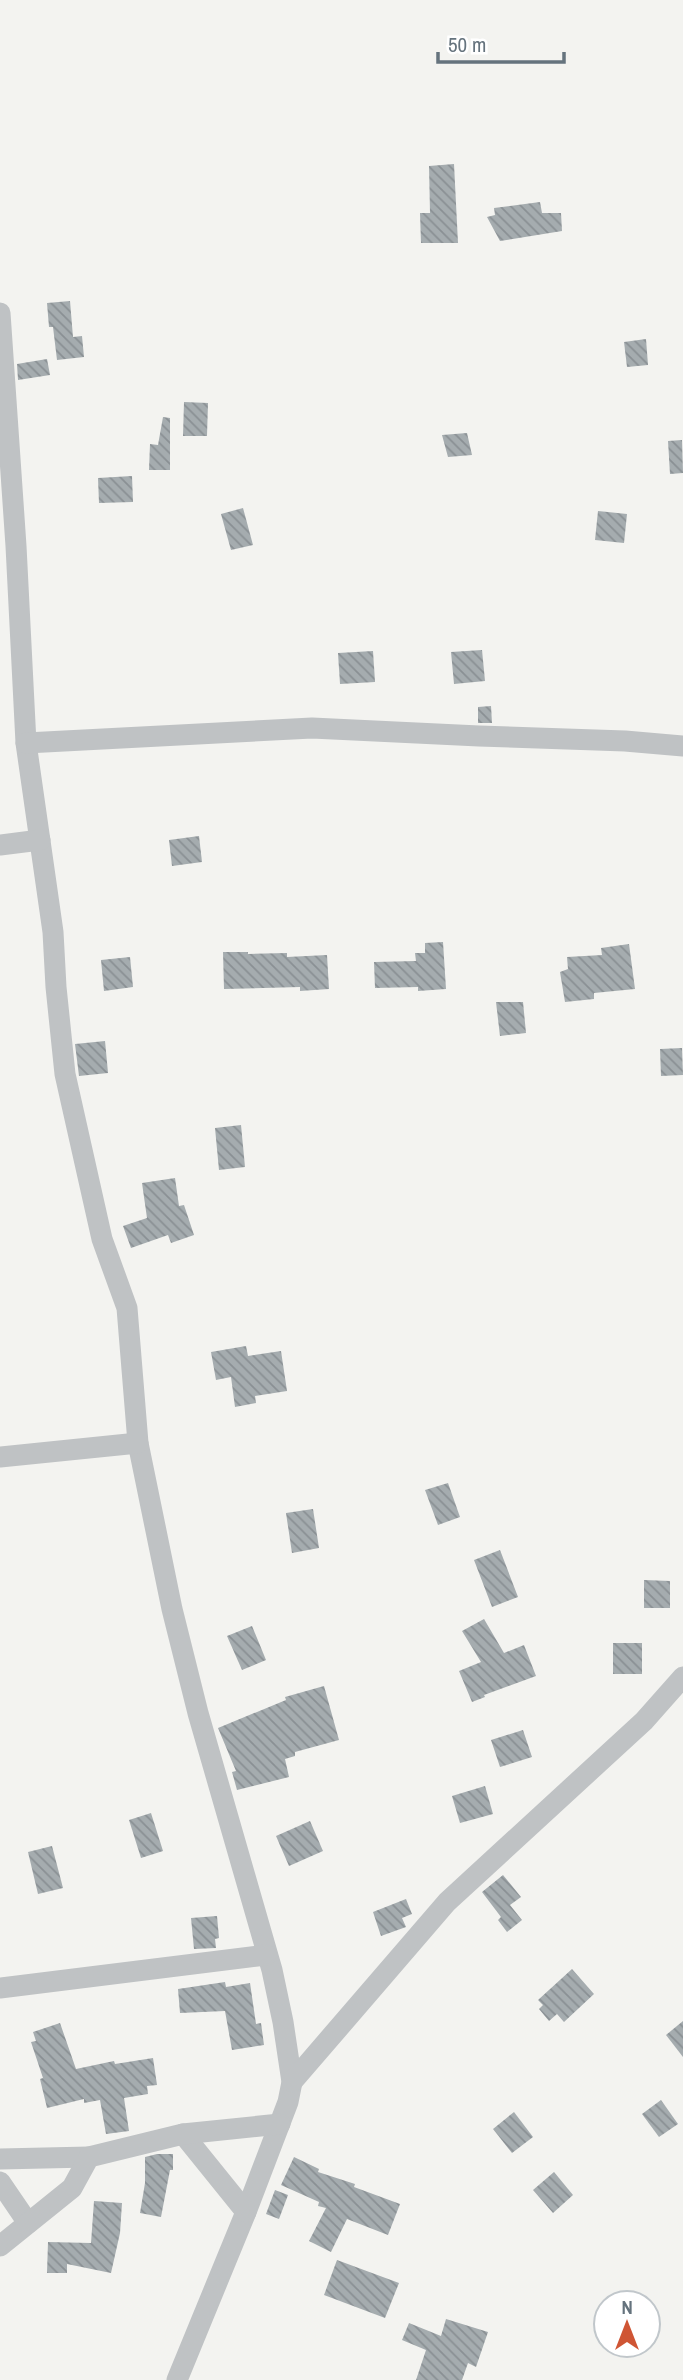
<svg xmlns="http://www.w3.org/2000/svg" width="683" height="2380" font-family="'Archivo Narrow',sans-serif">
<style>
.building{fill:url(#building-back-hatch)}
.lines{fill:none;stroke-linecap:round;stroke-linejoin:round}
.street{stroke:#bfc2c4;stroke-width:21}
</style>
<defs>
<pattern id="building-back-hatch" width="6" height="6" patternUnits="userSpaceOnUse" patternTransform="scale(1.75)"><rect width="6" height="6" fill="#a5acaf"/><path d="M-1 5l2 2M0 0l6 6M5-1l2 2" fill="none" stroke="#8a9094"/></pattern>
</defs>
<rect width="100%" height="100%" fill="#f3f3f0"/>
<g class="building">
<path d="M454,164L458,243H421L420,213H430L429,166Z"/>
<path d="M540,202L542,213H561L562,231L500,241L487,217L495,215L494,208Z"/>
<path d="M70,301L73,337L82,336L84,357L57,360L53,327H49L47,303Z"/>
<path d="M646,339L648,365L627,367L624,342Z"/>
<path d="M47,359L50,375L18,380L17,364Z"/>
<path d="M184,402L208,403L207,436H183Z"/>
<path d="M163,417L170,418V470H149L150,444L158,445Z"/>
<path d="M467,433L472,455L448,457L442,435Z"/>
<path d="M682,440L683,473L670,474L668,441Z"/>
<path d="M132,476L133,502L99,503L98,478Z"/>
<path d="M243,508L253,545L231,550L221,514Z"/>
<path d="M598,511L627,514L624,543L595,540Z"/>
<path d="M482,650L485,681L454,684L451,652Z"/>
<path d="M373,651L375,682L340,684L338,653Z"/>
<path d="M491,706L492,723H478V707Z"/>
<path d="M199,836L202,862L172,866L169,840Z"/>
<path d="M443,942L446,989L418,991V987L375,988L374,962L416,961L415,953H425V943Z"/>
<path d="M629,944L635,989L594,993V999L565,1002L560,972L568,969L567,957L602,955L601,948Z"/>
<path d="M223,952H248V954L287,953V957L327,955L329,989L300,991V987L224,989Z"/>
<path d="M130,957L133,987L104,991L101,960Z"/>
<path d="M496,1002H523L526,1033L500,1036Z"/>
<path d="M105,1041L108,1073L79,1076L75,1044Z"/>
<path d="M682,1048L683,1075L661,1076L660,1049Z"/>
<path d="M241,1125L245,1167L219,1170L215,1128Z"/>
<path d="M175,1178L179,1206L184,1205L194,1235L171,1243L168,1235L131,1248L123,1226L147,1218L142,1183Z"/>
<path d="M246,1346L248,1356L281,1351L287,1391L255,1396L256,1403L235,1407L231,1377L216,1380L211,1352Z"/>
<path d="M448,1483L460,1517L438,1525L425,1490Z"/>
<path d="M313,1509L319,1548L292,1553L286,1513Z"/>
<path d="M500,1550L518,1597L492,1607L474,1560Z"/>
<path d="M644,1580L670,1581V1608H644Z"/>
<path d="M484,1619L504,1653L524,1645L536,1676L484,1695L485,1697L472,1702L459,1671L481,1662L462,1631Z"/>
<path d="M252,1626L266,1660L242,1670L227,1636Z"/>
<rect x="613" y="1643" width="29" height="31"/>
<path d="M324,1686L339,1740L295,1752V1756L285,1759L289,1777L237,1790L232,1772L236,1771L218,1728L286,1700L285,1697Z"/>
<path d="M523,1730L532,1757L500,1767L491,1740Z"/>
<path d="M485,1786L493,1814L460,1823L452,1796Z"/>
<path d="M151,1813L163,1851L141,1858L129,1820Z"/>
<path d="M310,1821L323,1851L289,1866L276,1836Z"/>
<path d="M52,1846L63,1888L38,1894L28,1852Z"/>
<path d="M503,1875L521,1897L510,1905L522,1920L507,1932L498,1920L501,1917L482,1892Z"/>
<path d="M406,1899L412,1914L402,1918L406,1927L381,1936L373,1912Z"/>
<path d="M217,1916L219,1938L215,1939L216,1948L194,1949L191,1918Z"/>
<path d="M572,1969L594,1994L564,2022L557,2014L549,2021L539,2009L543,2005L538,2000Z"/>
<path d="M225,1982L226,1987L250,1983L256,2024L261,2023L264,2045L232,2050L225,2011L180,2013L178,1989Z"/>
<path d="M683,2021V2057L666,2035Z"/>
<path d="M60,2023L76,2069L114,2061L115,2064L153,2058L157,2085L147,2086L148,2094L124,2098L129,2131L106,2134L100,2100L84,2103V2099L47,2108L40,2079L43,2078L31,2042L36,2041L33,2032Z"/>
<path d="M661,2100L678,2124L659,2137L642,2114Z"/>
<path d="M514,2112L533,2137L512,2153L493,2129Z"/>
<path d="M157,2154H173V2170H170L161,2217L140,2213L145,2183V2157Z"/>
<path d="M294,2157L319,2169L318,2172L355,2184L354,2187L400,2204L388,2235L347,2219L331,2252L309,2241L326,2208L318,2206L319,2202L281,2185Z"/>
<path d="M554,2172L573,2195L553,2213L533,2190Z"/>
<path d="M275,2190L288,2195L279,2219L266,2214Z"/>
<path d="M94,2201L122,2203L120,2233L111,2273L67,2264V2273H47L48,2242L91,2243Z"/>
<path d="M337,2260L399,2283L385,2318L324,2295Z"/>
<path d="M446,2319L488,2332L476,2367L468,2363L462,2380H416L426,2350L402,2340L409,2323L441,2336Z"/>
</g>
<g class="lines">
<g class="street">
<path d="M0,313L16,546L26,743L53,932L56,987L65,1074L102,1239L127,1308L138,1443L172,1609L198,1713L272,1970L283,2022L292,2082L288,2102L246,2212L177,2380"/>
<path d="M26,743L312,728L479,736L625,741L683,746"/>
<path d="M0,845L40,840"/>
<path d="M0,1457L138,1443"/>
<path d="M0,1988L266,1955"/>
<path d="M292,2082L447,1902L644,1721L683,1677"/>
<path d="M183,2134L246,2212"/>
<path d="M0,2159L89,2157"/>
<path d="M0,2182L28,2223"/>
<path d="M0,2246L72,2188L89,2157L183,2134L280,2124"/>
</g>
</g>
<g transform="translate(627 2324)"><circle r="33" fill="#ffffff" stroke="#c1c7cb" stroke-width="2"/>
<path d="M0-5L12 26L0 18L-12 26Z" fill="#cf5534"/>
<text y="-10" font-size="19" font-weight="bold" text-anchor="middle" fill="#65737d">N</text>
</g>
<path d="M438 52v10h126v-10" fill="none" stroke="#65737d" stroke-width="3.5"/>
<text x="448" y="52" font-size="21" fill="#65737d" stroke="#ffffff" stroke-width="5" paint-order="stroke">50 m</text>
</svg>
